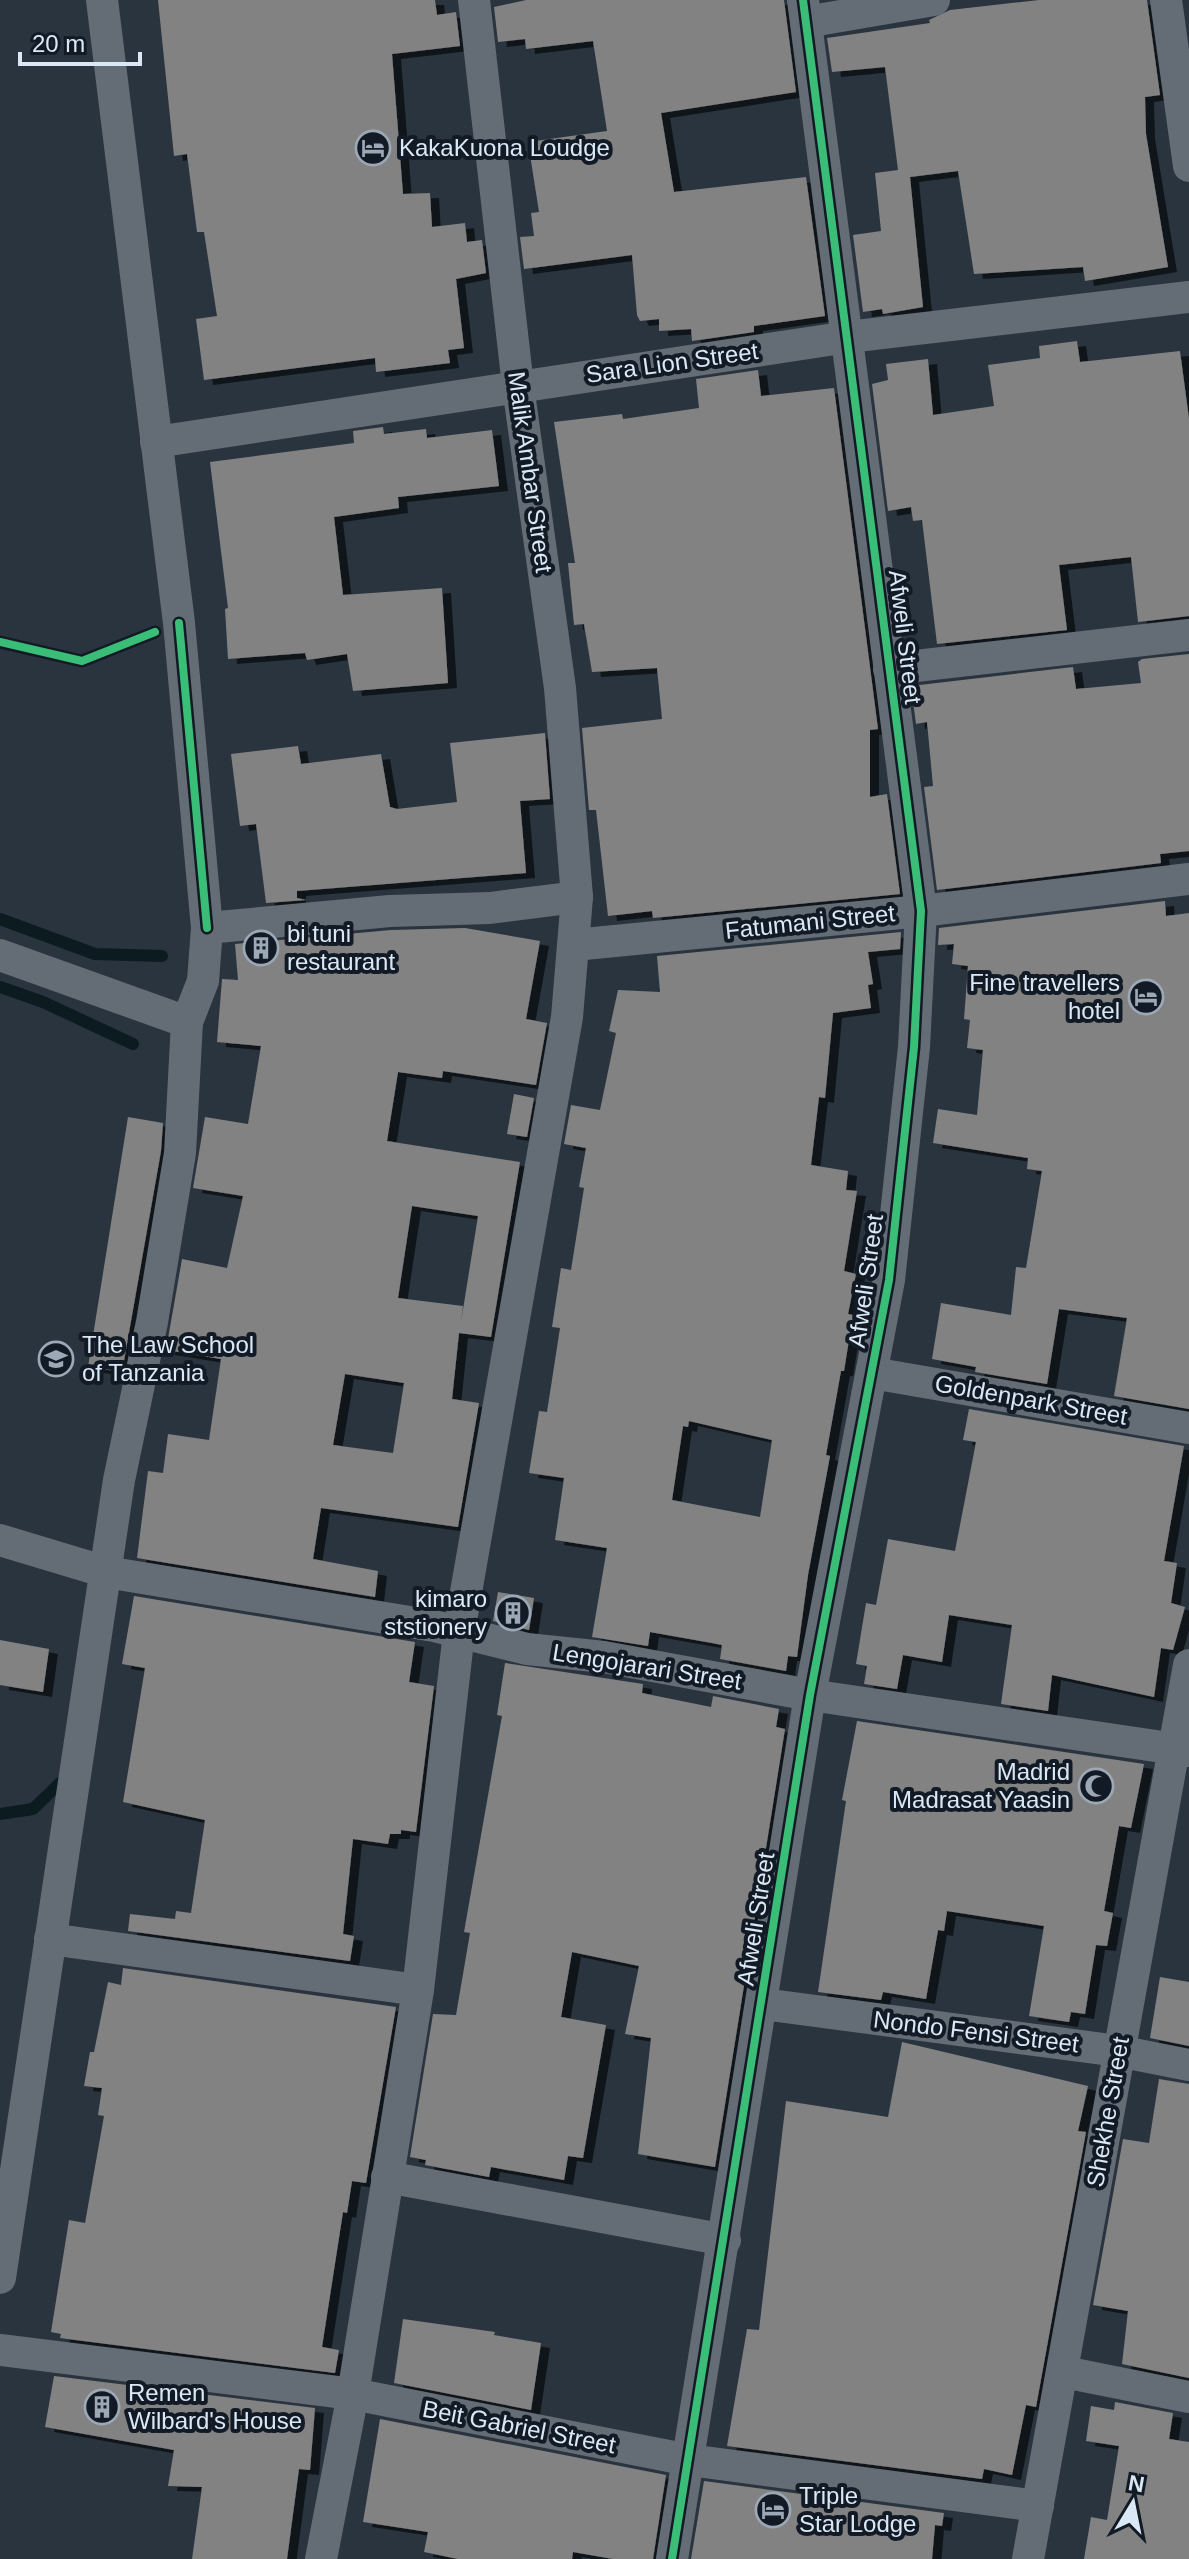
<svg xmlns="http://www.w3.org/2000/svg" width="1189" height="2559" font-family="Arial,sans-serif">
<style>
.lines{fill:none;stroke-linecap:round;stroke-linejoin:round}
.stream{stroke:#0b1b1f;stroke-width:12}
.building{fill:#828282;fill-rule:evenodd;filter:url(#shadow)}
.minor{stroke:#646d76;stroke-width:32}
.cycleway-casing{stroke:#121b25;stroke-width:13}
.cycleway{stroke:#3abd76;stroke-width:8}
.labels{text-anchor:middle;stroke-width:8;stroke-linejoin:round;paint-order:stroke}
.poi-label{font-size:24px;fill:#dae7f4;stroke:#121b25;text-anchor:start}
.street-label{font-size:24px;fill:#dae7f4;stroke:#121b25}
</style>
<defs>
<filter id="shadow"><feDropShadow dx="9" dy="5" stdDeviation="0" flood-color="#0009"/></filter>
</defs>
<rect width="100%" height="100%" fill="#29343f"/>
<g class="lines">
<g class="stream">
<path d="M0,919L95,954L162,956"/>
<path d="M0,987L43,1002L133,1044"/>
<path d="M0,1814L33,1809L60,1783"/>
</g>
</g>
<g class="building">
<path d="M158,0H435L437,15L456,12L460,46L392,54L403,194L430,193L432,227L465,223L467,242L482,240L486,273L456,279L464,348L448,350L450,363L376,372L375,358L204,380L196,319L217,316L204,232H197L187,154L174,156Z"/>
<path d="M526,0H784L796,92L661,113L674,192L806,177L825,316L754,326V332L692,341L691,329L659,331V319L640,321L637,315L632,255L524,269L520,237L534,236L531,213L539,212L528,142L607,131L593,41L526,49L525,39L498,42L494,7Z"/>
<path d="M1039,0H1147L1160,95L1145,97L1146,134L1168,267L1085,281L1083,267L974,274L958,171L910,177L923,307L883,314L882,309L863,312L853,235L881,231L875,173L898,170L885,67L832,72L827,38L930,23L929,20L950,10Z"/>
<path d="M1077,341L1080,362L1180,351L1189,419V616L1138,622L1131,557L1059,565L1067,630L937,644L922,520L913,521L911,507L888,511L872,384L888,380L886,364L928,359L933,415L994,406L988,365L1040,358L1039,346Z"/>
<path d="M758,370L761,396L834,388L878,729L870,730V797L887,794L900,894L653,918L652,911L608,916L596,810H589L582,728L662,719L657,668L592,672L584,624L574,625L568,563H575L554,422L622,414L623,419L699,408L696,379Z"/>
<path d="M383,427L384,434L426,429L427,438L492,430L499,486L398,497L399,508L334,517L343,595L442,588L448,683L353,691L347,654L307,660L305,653L228,659L225,609L228,608L210,462L354,443L353,431Z"/>
<path d="M1189,654V851L1160,854L1161,863L937,890L924,787L933,786L927,722L916,724L911,686L1073,667L1076,689L1141,683L1138,662L1142,659Z"/>
<path d="M545,733L550,799L520,801L526,873L297,891V898L306,900L266,903L256,824L240,826L231,754L298,746L301,764L381,754L390,807L397,809L457,802L450,743Z"/>
<path d="M1165,901L1166,916L1189,913V1409L1114,1396L1127,1318L1059,1309L1047,1384L975,1372L976,1367L932,1359L941,1303L1011,1315L1016,1267L1026,1268L1042,1171L1027,1169L1028,1158L933,1143L938,1109L977,1115L983,1050L967,1048L970,1020L964,1019L968,966L952,964L954,944L938,945L939,928Z"/>
<path d="M465,928L540,941L526,1019L547,1023L536,1085L443,1071L442,1078L398,1072L387,1141L520,1162L491,1337L459,1333L452,1399L479,1403L458,1527L321,1508L313,1559L378,1571L375,1597L137,1558L148,1471L163,1473L168,1434L209,1440L221,1359L166,1350L182,1259L227,1268L243,1196L193,1188L205,1117L248,1124L261,1046L217,1042L222,979L238,980L235,944L391,930ZM412,1206L478,1216L461,1322L463,1306L398,1298ZM345,1374L404,1383L393,1453L333,1445Z"/>
<path d="M901,932L900,949L868,952L873,984L868,985L871,1008L833,1013L825,1098L819,1097L811,1165L848,1171L846,1190L857,1191L844,1271L856,1274L848,1314L853,1315L844,1371H841L826,1455L830,1456L808,1575L797,1657L788,1656L786,1671L720,1659L722,1645L712,1643L650,1632L648,1646L592,1637L607,1548L555,1540L564,1478L529,1473L539,1411L547,1412L560,1328L552,1327L561,1268L571,1270L584,1188L579,1187L586,1148L564,1144L571,1105L600,1110L616,1033L609,1031L618,990L660,992L657,956ZM689,1421L772,1440L760,1517L672,1500L683,1426L688,1427Z"/>
<path d="M514,1094L534,1098L527,1137L507,1134Z"/>
<path d="M128,1117L163,1123L161,1151L122,1372L88,1367Z"/>
<path d="M969,1409L1184,1446L1164,1561L1177,1563L1171,1603L1185,1607L1173,1650L1161,1648L1154,1697L1052,1675L1048,1711L1001,1704L1012,1625L949,1615L942,1662L903,1655L897,1689L864,1684L867,1666L856,1664L866,1603L876,1605L888,1539L955,1551L976,1442L963,1440Z"/>
<path d="M498,1592L534,1598L529,1630L493,1621Z"/>
<path d="M134,1596L415,1642L409,1682L434,1686L416,1832L401,1830V1834H390L388,1844L353,1839L343,1934L354,1936L350,1961L128,1931L130,1914L175,1919L176,1911L191,1913L205,1820L123,1802L145,1668L122,1664Z"/>
<path d="M0,1640L49,1649L43,1692L0,1685Z"/>
<path d="M505,1663L643,1684L642,1693L711,1707L713,1696L779,1709L776,1727L785,1729L715,2167L638,2154L651,2038L625,2034L639,1966L572,1952L561,2017L606,2025L583,2158L568,2156L564,2180L491,2167L489,2177L425,2165L426,2160L410,2157L433,2014L456,2015L470,1933L464,1932L502,1716L497,1715Z"/>
<path d="M857,1721L1144,1764L1131,1828L1119,1826L1104,1911L1113,1913L1107,1946L1096,1945L1085,2014L1071,2012L1069,2022L1029,2016L1044,1926L947,1911L944,1931L938,1930L926,1999L883,1992L881,2000L818,1992L846,1801L842,1800Z"/>
<path d="M123,1968L396,2007L366,2183L352,2181L347,2213L343,2212L322,2347L339,2350L335,2373L60,2338L61,2334L51,2332L69,2220L85,2223L104,2116L98,2115L102,2088L84,2086L90,2052H94L108,1982L121,1985Z"/>
<path d="M1160,1977L1189,1982V2046L1150,2038Z"/>
<path d="M902,2042L1088,2086L1078,2131L1086,2132L1036,2407L1026,2405L1012,2475L984,2469L982,2479L727,2446L747,2329L759,2330L786,2101L888,2117Z"/>
<path d="M1159,2079L1189,2084V2378L1122,2364L1128,2311L1093,2305L1123,2139L1149,2143Z"/>
<path d="M403,2319L495,2332L494,2335L541,2343L531,2410L394,2383Z"/>
<path d="M54,2376L315,2408L310,2470L299,2469L287,2559H192L202,2487L168,2486L174,2450L45,2427Z"/>
<path d="M1115,2402L1173,2413L1169,2439L1189,2442V2559H1084L1091,2517L1107,2520L1119,2446L1086,2441L1091,2406L1114,2410Z"/>
<path d="M380,2419L666,2475L653,2559H613L573,2552L572,2559H458L424,2552L428,2532L363,2522Z"/>
<path d="M704,2481L944,2513L942,2526L935,2525L932,2559H691Z"/>
</g>
<g class="lines">
<g class="minor">
<path d="M102,0L179,623L207,928"/>
<path d="M1166,0L1189,166"/>
<path d="M806,22L934,0"/>
<path d="M156,442L848,337L1189,297"/>
<path d="M889,669L1189,635"/>
<path d="M574,945L921,911L1189,879"/>
<path d="M0,955L187,1022L203,981L207,928L390,911L490,908L577,897"/>
<path d="M872,1373L1189,1428"/>
<path d="M0,1540L106,1572L434,1626L527,1649L604,1657L810,1695L1189,1751"/>
<path d="M50,1939L418,1990"/>
<path d="M763,2004L1118,2051L1189,2065"/>
<path d="M387,2177L725,2240"/>
<path d="M0,2278L119,1480L152,1322L180,1153L187,1022"/>
<path d="M0,2350L353,2394L689,2460L1038,2506"/>
<path d="M1064,2372L1189,2397"/>
<path d="M321,2559L353,2394L418,1990L459,1632L567,1017L577,897L560,688L518,386L474,0"/>
<path d="M672,2559L810,1695L889,1280L914,1047L921,911L803,0"/>
<path d="M1028,2559L1189,1665"/>
</g>
<g class="cycleway-casing">
<g id="cycleway">
<path d="M179,623L207,928"/>
<path d="M0,642L82,661L155,632"/>
<path d="M672,2559L810,1695L889,1280L914,1047L921,911L803,0"/>
</g>
</g>
<use href="#cycleway" class="cycleway"/>
</g>
<defs>
<g id="hotel-ring" transform="scale(1.8)"><circle r="9.5" fill="#121b25" stroke="#9ca8b5" stroke-width="1.5"/><path d="M-6-4.5h1.5V1H6V5H4.5V3h-9V5H-6ZM-4 0a1.8 1.8 0 1 1 3.6 0ZM.5 0V-2.5h3Q6-2.5 6 0Z" fill="#9ca8b5"/></g>
<g id="building-ring" transform="scale(1.8)"><circle r="9.5" fill="#121b25" stroke="#9ca8b5" stroke-width="1.5"/><path d="M-4-6H4V6H1V3H-1V6H-4ZM-2.5-4.3h1.7v1.8h-1.7ZM.8-4.3h1.7v1.8H.8ZM-2.5-1h1.7V.8h-1.7ZM.8-1h1.7V.8H.8Z" fill="#9ca8b5"/></g>
<g id="university-ring" transform="scale(1.8)"><circle r="9.5" fill="#121b25" stroke="#9ca8b5" stroke-width="1.5"/><path d="M0-5L7-2L0 1L-7-2ZM-4 1L0 2.5L4 1V4Q0 6-4 4Z" fill="#9ca8b5"/></g>
<g id="mosque-ring" transform="scale(1.8)"><circle r="9.5" fill="#121b25" stroke="#9ca8b5" stroke-width="1.5"/><path d="M3.5-4.9A6 6 0 1 0 3.5 4.9A5 5 0 1 1 3.5-4.9Z" fill="#9ca8b5"/></g>
</defs>
<g fill-rule="evenodd">
<use href="#hotel-ring" x="373" y="148"/>
<use href="#building-ring" x="261" y="948"/>
<use href="#hotel-ring" x="1146" y="997"/>
<use href="#university-ring" x="56" y="1359"/>
<use href="#building-ring" x="513" y="1613"/>
<use href="#mosque-ring" x="1096" y="1786"/>
<use href="#building-ring" x="102" y="2407"/>
<use href="#hotel-ring" x="773" y="2510"/>
</g>
<g class="labels">
<g class="poi-label">
<text x="399" y="156">KakaKuona Loudge</text>
<text x="287" y="942">bi tuni<tspan x="287" dy="28">restaurant</tspan></text>
<text x="1120" y="991" text-anchor="end">Fine travellers<tspan x="1120" dy="28">hotel</tspan></text>
<text x="82" y="1353">The Law School<tspan x="82" dy="28">of Tanzania</tspan></text>
<text x="487" y="1607" text-anchor="end">kimaro<tspan x="487" dy="28">ststionery</tspan></text>
<text x="1070" y="1780" text-anchor="end">Madrid<tspan x="1070" dy="28">Madrasat Yaasin</tspan></text>
<text x="128" y="2401">Remen<tspan x="128" dy="28">Wilbard's House</tspan></text>
<text x="799" y="2504">Triple<tspan x="799" dy="28">Star Lodge</tspan></text>
</g>
<g class="street-label">
<text transform="translate(672 363) rotate(-8)" y="8">Sara Lion Street</text>
<text transform="translate(530 472) rotate(82)" y="8">Malik Ambar Street</text>
<text transform="translate(905 637) rotate(83)" y="8">Afweli Street</text>
<text transform="translate(810 922) rotate(-6)" y="8">Fatumani Street</text>
<text transform="translate(866 1281) rotate(-82)" y="8">Afweli Street</text>
<text transform="translate(1031 1400) rotate(10)" y="8">Goldenpark Street</text>
<text transform="translate(647 1667) rotate(9)" y="8">Lengojarari Street</text>
<text transform="translate(756 1919) rotate(-81)" y="8">Afweli Street</text>
<text transform="translate(976 2032) rotate(7)" y="8">Nondo Fensi Street</text>
<text transform="translate(1108 2112) rotate(-80)" y="8">Shekhe Street</text>
<text transform="translate(519 2427) rotate(11)" y="8">Beit Gabriel Street</text>
</g>
</g>
<g transform="translate(1133 2503) rotate(10)" stroke="#121b25" stroke-width="6" paint-order="stroke">
<path d="M0-6L14 30L0 20L-14 30Z" fill="#dae7f4"/>
<text y="-12" font-size="22" font-weight="bold" text-anchor="middle" fill="#dae7f4">N</text>
</g>
<path d="M20 52v12h120v-12" fill="none" stroke="#dae7f4" stroke-width="4"/>
<text x="32" y="52" font-size="24" fill="#dae7f4" stroke="#121b25" stroke-width="6" paint-order="stroke">20 m</text>
</svg>
